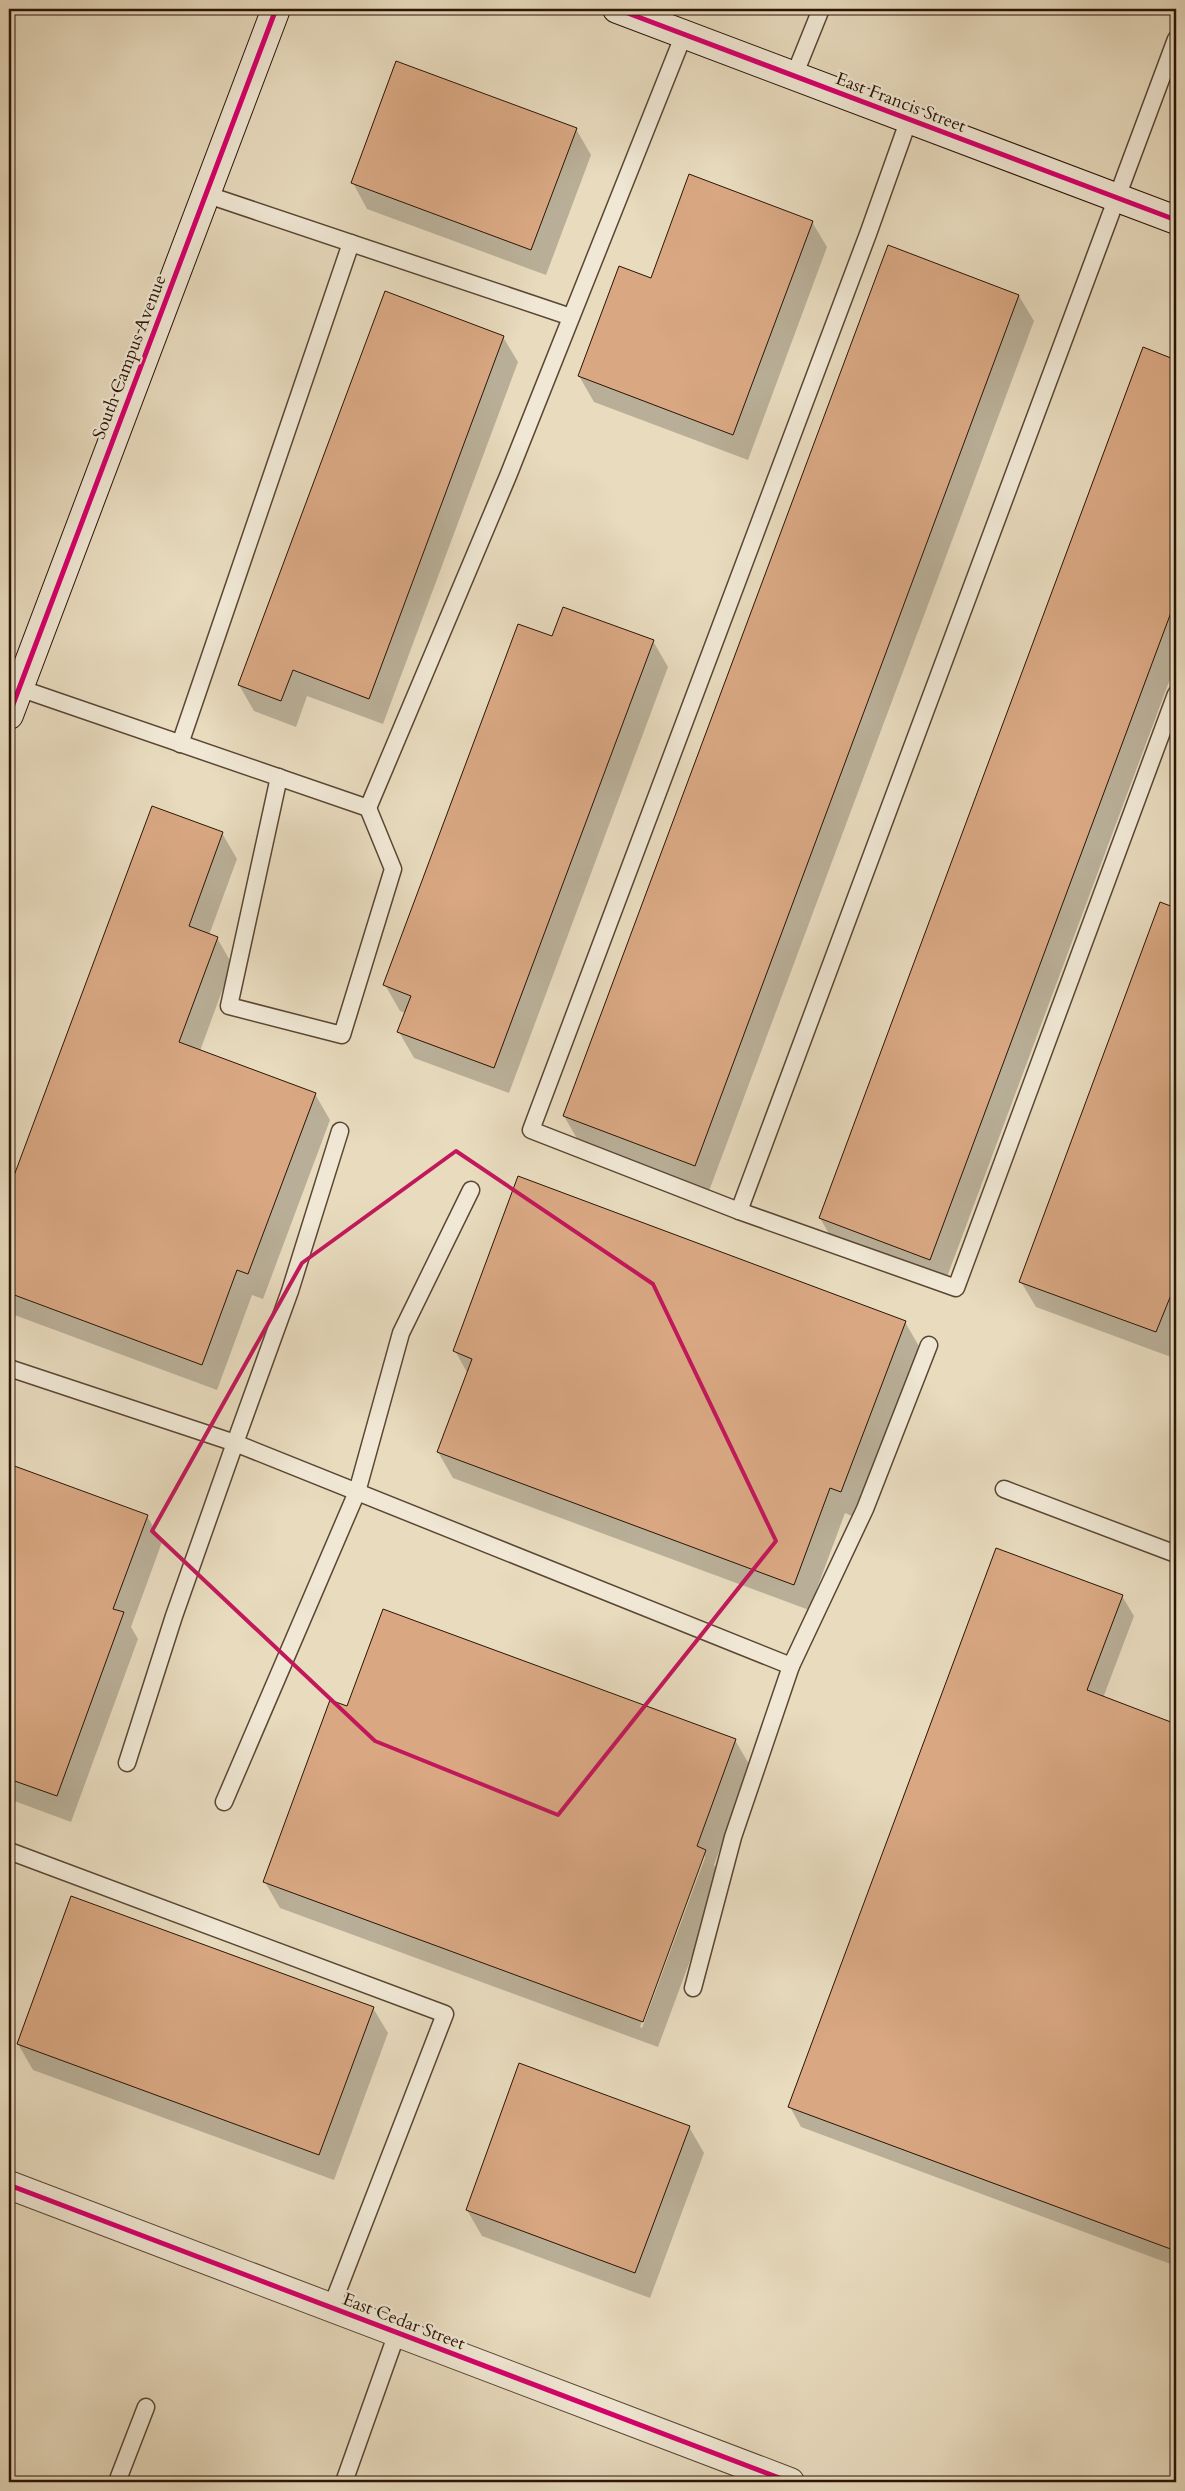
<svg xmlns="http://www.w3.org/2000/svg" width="1185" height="2491" font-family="Cardo,serif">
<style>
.shadow{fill:#0003;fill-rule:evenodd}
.building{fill:#d9a883;stroke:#2b1405}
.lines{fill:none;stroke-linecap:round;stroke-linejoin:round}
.lane-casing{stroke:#5a4633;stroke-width:19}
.street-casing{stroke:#5a4633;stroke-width:30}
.secondary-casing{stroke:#2b1405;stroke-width:30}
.lane{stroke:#f0e8d5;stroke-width:16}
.street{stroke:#f0e8d5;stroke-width:28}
.secondary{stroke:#f0e8d5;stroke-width:28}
.cycleway-casing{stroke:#f0e8d5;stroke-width:8}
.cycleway{stroke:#d6006c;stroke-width:5}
.marked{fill:none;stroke:#c2185b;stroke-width:4;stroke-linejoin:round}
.labels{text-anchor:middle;stroke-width:4.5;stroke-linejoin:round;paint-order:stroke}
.street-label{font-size:18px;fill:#2b1405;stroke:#f0e8d5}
</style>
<rect width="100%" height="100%" fill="#e8dbbe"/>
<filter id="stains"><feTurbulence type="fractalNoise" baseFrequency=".004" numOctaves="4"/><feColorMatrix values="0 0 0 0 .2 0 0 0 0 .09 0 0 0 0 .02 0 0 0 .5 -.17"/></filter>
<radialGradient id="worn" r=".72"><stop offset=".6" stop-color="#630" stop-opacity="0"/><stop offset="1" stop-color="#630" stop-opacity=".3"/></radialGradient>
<g class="shadow">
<path d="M576,129L591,155L546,275L367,209L353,183Z"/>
<path d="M812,222L827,247L748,460L594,402L579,376L651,280Z"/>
<path d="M1019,296L1034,321L709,1191L579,1142L564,1116Z"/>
<path d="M503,337L518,362L383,724L307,696L296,727L254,711L239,685Z"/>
<path d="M1144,349L1176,361V663L944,1285L835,1244L820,1218Z"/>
<path d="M553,638L653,641L668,667L509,1093L414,1058L399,1032L405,1013L400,1011L385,985Z"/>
<path d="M152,808L222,833L237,859L209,935L217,938L232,964L200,1051L315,1094L330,1120L263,1299L252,1295L217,1390L9,1313V1192Z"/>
<path d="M1161,904L1176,910V1344L1171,1357L1036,1307L1021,1282Z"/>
<path d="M905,1322L920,1348L856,1518L845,1513L809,1610L453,1478L438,1452L468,1374L455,1351Z"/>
<path d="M9,1465L147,1516L162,1542L131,1627L138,1639L71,1822L9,1799Z"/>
<path d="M1122,1596L1134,1616L1103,1698L1176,1725V2266L801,2127L790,2107Z"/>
<path d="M348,1708L735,1740L750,1766L714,1865L721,1877L658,2047L280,1908L265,1882ZM704,1852L705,1858L642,2028L640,2027Z"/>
<path d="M373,2008L388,2033L334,2180L33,2070L18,2044Z"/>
<path d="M689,2127L704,2153L650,2298L482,2236L467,2210Z"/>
</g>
<g class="building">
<path d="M396,61L577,128L531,250L351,183Z"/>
<path d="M689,174L813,221L733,435L578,376L619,266L651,278Z"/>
<path d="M888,245L1019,295L695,1166L563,1116Z"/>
<path d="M385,291L504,336L369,699L293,670L281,701L238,685Z"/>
<path d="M1143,347L1176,360V599L930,1260L819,1218Z"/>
<path d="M563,607L654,640L494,1068L397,1032L411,996L383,985L518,624L552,636Z"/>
<path d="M152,806L223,832L189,926L218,937L179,1042L316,1093L248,1274L237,1270L202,1365L9,1293V1189Z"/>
<path d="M1160,902L1176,908V1297L1171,1295L1156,1332L1019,1282Z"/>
<path d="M518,1176L906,1321L841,1492L830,1488L794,1585L437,1452L472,1359L453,1351Z"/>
<path d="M9,1464L148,1515L113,1609L124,1612L57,1796L9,1779Z"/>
<path d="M996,1548L1123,1595L1087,1690L1176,1724V2251L788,2107Z"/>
<path d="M383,1609L736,1739L697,1846L706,1850L643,2022L263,1882L330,1700L347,1706Z"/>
<path d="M71,1896L374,2007L319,2155L17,2044Z"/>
<path d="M519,2063L690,2126L635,2273L466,2210Z"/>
</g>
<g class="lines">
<g class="lane-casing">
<g id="lane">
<path d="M1176,39L739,1211L956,1288L1176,694"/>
<path d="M794,76L821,9"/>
<path d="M205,194L571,317"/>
<path d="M19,688L368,808L508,476L684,34"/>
<path d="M180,744L351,243"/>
<path d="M279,777L229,1006L342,1035L393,869L368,808"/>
<path d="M739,1211L531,1130L868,234L909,119"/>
<path d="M9,1368L235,1443L290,1291L340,1131"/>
<path d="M1004,1489L1176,1554"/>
<path d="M791,1666L865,1509L929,1345"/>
<path d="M127,1763L174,1616L235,1443L791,1666L733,1837L693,1988"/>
<path d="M224,1802L357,1492L401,1333L471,1190"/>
<path d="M9,1851L445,2014L331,2308"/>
<path d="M117,2482L146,2407"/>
<path d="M344,2482L397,2333"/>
</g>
</g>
<g class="street-casing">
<path id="street" d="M9,2185L790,2482"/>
</g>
<g class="secondary-casing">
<g id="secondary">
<path d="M617,9L1176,220"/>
<path d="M9,715L276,9"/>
</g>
</g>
<use href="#lane" class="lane"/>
<use href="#street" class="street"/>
<use href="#secondary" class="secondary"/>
<g class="cycleway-casing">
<g id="cycleway">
<path d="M617,9L1176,220"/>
<path d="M9,715L276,9"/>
<path d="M9,2185L790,2482"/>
</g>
</g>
<use href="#cycleway" class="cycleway"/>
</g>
<path class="marked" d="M456,1151L653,1284L776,1541L558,1815L375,1741L152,1531L302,1263Z"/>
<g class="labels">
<g class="street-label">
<text transform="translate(901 102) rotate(21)" y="6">East Francis Street</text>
<text transform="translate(129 357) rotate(-69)" y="6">South Campus Avenue</text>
<text transform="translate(404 2321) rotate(21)" y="6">East Cedar Street</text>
</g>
</g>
<rect width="1185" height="2491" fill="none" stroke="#e8dbbe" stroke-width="30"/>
<rect x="10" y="10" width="1165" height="2471" fill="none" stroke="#2b1405" stroke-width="2.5"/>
<rect x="15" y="15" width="1155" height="2461" fill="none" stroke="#2b1405"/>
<rect width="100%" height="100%" filter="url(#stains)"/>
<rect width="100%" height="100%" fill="url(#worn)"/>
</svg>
